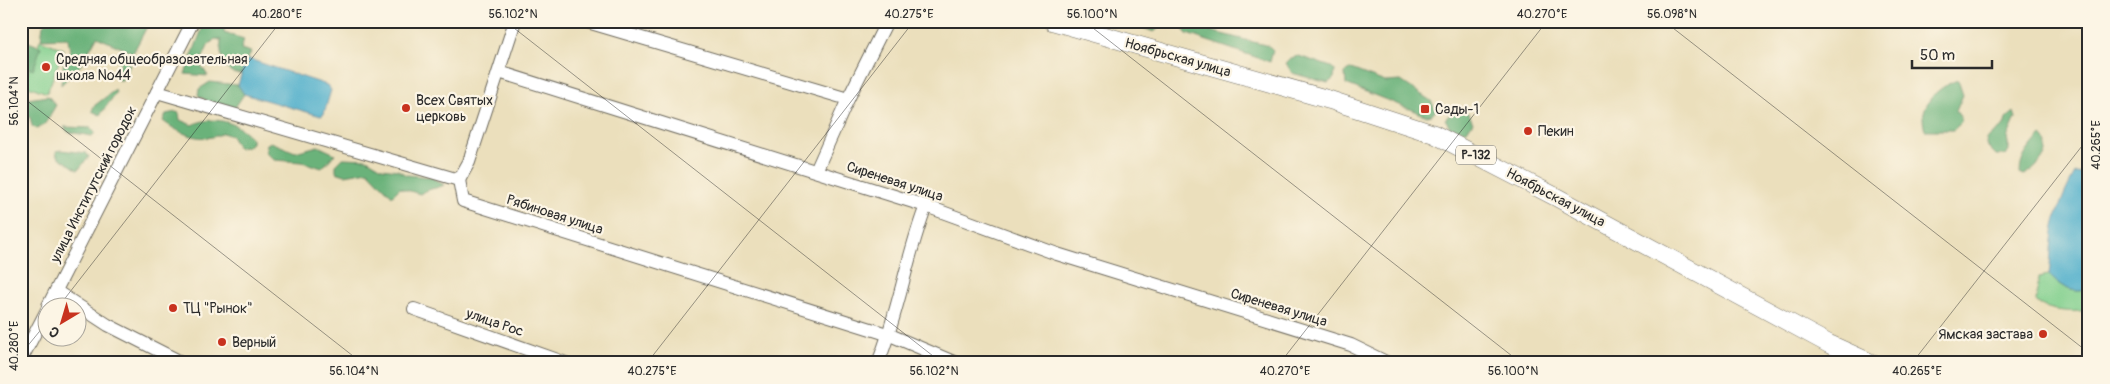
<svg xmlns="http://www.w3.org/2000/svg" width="2110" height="384" font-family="Pangolin,sans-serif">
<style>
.green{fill:#83d08f;stroke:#577e5d}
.forest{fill:#6ab27a;stroke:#4a6e52}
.water{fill:#4cadcb;stroke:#3c6c7b}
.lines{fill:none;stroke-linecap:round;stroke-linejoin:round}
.minor-casing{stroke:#6e6a5e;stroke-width:14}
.highway-casing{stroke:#6e6a5e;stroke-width:19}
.minor{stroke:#fff;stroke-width:12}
.highway{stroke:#fff;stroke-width:18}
.ticks{fill:none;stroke:#2b2b2b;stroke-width:1;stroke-opacity:0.45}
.poi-dot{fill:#c8321e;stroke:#fcf5e5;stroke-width:2}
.labels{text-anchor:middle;stroke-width:4.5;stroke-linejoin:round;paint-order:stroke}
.shield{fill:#fcf5e5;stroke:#6a6863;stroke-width:1}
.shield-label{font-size:12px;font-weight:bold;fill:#2b2b2b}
.street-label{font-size:14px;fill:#2b2b2b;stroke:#fcf5e5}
.poi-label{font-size:14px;fill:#2b2b2b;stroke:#fcf5e5;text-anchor:start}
.neatline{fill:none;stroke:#2b2b2b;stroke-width:2}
.ticks-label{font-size:12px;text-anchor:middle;fill:#2b2b2b}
</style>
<rect width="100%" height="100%" fill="#fcf5e5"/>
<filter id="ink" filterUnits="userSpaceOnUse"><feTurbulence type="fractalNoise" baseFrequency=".02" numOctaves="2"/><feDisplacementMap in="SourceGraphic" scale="10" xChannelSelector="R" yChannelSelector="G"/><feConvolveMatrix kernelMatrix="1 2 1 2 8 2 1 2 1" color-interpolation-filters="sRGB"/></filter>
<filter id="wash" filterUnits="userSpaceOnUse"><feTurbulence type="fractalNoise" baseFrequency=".0096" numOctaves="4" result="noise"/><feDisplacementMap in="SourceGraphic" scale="20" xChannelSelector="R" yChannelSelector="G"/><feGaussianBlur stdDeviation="1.12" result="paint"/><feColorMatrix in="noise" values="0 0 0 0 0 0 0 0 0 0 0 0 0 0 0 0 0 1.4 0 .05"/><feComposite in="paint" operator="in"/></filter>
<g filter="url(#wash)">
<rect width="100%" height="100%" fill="#ebdfbc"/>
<g class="green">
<path d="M40,40L64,49L47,93L23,84Z"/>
<path d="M2049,275C2060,286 2072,295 2089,289V309C2078,314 2043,311 2036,301L2039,277Z"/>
</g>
<g class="forest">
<path d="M48,21H150L133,53L97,37L81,65L61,85L64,59L70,52L68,38L41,39L43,25Z"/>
<path d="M205,21H224V33L244,39L241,49L251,52L241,74C222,74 220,55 221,40L215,39L208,46L200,64L208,76L185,74Z"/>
<path d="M1126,21H1161L1162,25L1154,32Z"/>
<path d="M1186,22H1192L1210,31L1269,46L1273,50L1270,62L1187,34L1182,28Z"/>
<path d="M21,39L41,47L33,70L21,63Z"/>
<path d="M109,54L122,57L130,65L122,80H118L115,76L121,63Z"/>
<path d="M1299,56L1331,67L1335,70L1334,78L1328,83L1292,73L1286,63L1291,58Z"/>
<path d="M1351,69L1385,82L1401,81L1431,101L1436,110L1432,115L1427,116L1346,84L1345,73Z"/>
<path d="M1958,80L1963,95L1956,111L1961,118V123L1953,130H1925C1917,107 1936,87 1958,80Z"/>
<path d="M210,82L238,85L244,94L234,109L208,102L198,95L199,89Z"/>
<path d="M115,90L116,93L100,115L92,111L94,106Z"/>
<path d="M48,96L56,105L45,124L37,129L32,126L30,117L21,114V100Z"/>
<path d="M1462,109L1469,114L1473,122L1467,131L1450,127L1445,119L1453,112Z"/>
<path d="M176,112L179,113L180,120L192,125C212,115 238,121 252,139V143L246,147L238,148L231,136L223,133C203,144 180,134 163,121L166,114Z"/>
<path d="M2014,112L2016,118L2007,138L2009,150L2006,155H1996L1988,147L1986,139L2004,126L2006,119Z"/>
<path d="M64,127L91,128L95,133L92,136L68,132Z"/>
<path d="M2041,135C2057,146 2037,170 2024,175L2020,173C2020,157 2030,147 2041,135Z"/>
<path d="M271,142L295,152L318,146L335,154L322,168L302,162L274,160L266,152L267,144Z"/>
<path d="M61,150L86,153L89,157L78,170L57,156L56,151Z"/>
<path d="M343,158L367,159L382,168L398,170L406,175L431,177L444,185C436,189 428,188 420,194L400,188L392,196L368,171L345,175L336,172V165Z"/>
</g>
<g class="water">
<path d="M249,59L327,85L331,90L324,114L321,116L244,94L238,85L245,62Z"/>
<path d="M2075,173L2089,174V289C2073,295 2060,286 2049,275C2051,263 2050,252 2052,240C2054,217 2064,192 2075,173Z"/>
</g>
</g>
<g filter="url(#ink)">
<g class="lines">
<g class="minor-casing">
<g id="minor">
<path d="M584,21L848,99"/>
<path d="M499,72L926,206L1057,254L1351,345L1388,363"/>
<path d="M157,92L459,180"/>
<path d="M816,171L848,99L887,21"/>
<path d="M459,180L463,201L890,335L956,363"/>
<path d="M459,180L469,162L515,21"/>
<path d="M56,291L108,325L183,363"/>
<path d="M48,306L193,21"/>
<path d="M414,309L566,363"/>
<path d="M21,360L48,308"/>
<path d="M878,363C899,312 906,257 926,206"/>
</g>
</g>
<g class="highway-casing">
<path id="highway" d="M1052,21L1330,100L1434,134L1558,198L1829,344L1871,363"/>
</g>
<use href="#minor" class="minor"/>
<use href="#highway" class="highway"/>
</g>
</g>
<path class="ticks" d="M505,21L942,363M1084,21L1521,363M1664,21L2089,353M21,96L362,363M59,306L281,21M21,354L48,321M647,363L914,21M1280,363L1547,21M1912,363L2089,137"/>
<g class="poi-dot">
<circle cx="46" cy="67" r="5"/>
<circle cx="406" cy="108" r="5"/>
<rect x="1420" y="104" width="10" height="10" rx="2.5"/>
<circle cx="1528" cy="131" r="5"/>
<circle cx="173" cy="308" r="5"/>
<circle cx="2043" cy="334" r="5"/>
<circle cx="222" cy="342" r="5"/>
</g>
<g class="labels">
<rect class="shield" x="1456" y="145.5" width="40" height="19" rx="4"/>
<g class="shield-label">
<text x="1476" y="159">Р-132</text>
</g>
<g class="street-label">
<text transform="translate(1178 57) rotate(16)" y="5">Ноябрьская улица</text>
<text transform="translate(895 181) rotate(18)" y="5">Сиреневая улица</text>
<text transform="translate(93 184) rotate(-63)" y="5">улица Институтский городок</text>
<text transform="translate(1556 197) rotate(28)" y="5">Ноябрьская улица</text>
<text transform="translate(555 214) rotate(18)" y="5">Рябиновая улица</text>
<text transform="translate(1279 307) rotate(17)" y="5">Сиреневая улица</text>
<text transform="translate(495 322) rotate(19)" y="5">улица Рос</text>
</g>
<g class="poi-label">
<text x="56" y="64">Средняя общеобразовательная<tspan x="56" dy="16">школа №44</tspan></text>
<text x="416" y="105">Всех Святых<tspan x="416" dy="16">церковь</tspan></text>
<text x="1435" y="114">Сады-1</text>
<text x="1538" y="136">Пекин</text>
<text x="183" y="313">ТЦ "Рынок"</text>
<text x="2033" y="339" text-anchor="end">Ямская застава</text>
<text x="232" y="347">Верный</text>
</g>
</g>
<rect width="2110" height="384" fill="none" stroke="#fcf5e5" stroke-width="55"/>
<g transform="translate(62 322) rotate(218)"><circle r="24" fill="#fcf5e5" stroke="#a8a49b"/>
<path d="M0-4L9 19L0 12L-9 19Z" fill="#c8321e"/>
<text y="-8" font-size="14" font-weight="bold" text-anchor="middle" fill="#2b2b2b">С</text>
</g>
<path d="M1912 60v8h80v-8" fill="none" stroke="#2b2b2b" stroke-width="2.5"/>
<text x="1920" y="60" font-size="15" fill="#2b2b2b" stroke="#fcf5e5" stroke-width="4" paint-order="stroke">50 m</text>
<rect x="28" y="28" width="2054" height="328" class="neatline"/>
<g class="ticks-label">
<text x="277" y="18">40.280°E</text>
<text x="513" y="18">56.102°N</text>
<text x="909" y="18">40.275°E</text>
<text x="1092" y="18">56.100°N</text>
<text x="1542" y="18">40.270°E</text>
<text x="1672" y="18">56.098°N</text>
<text transform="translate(14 101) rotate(-90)" y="4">56.104°N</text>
<text transform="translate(2096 145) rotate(-90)" y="4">40.265°E</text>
<text transform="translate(14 346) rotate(-90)" y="4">40.280°E</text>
<text x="354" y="375">56.104°N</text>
<text x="652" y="375">40.275°E</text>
<text x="934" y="375">56.102°N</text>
<text x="1285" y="375">40.270°E</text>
<text x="1513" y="375">56.100°N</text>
<text x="1917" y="375">40.265°E</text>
</g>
</svg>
